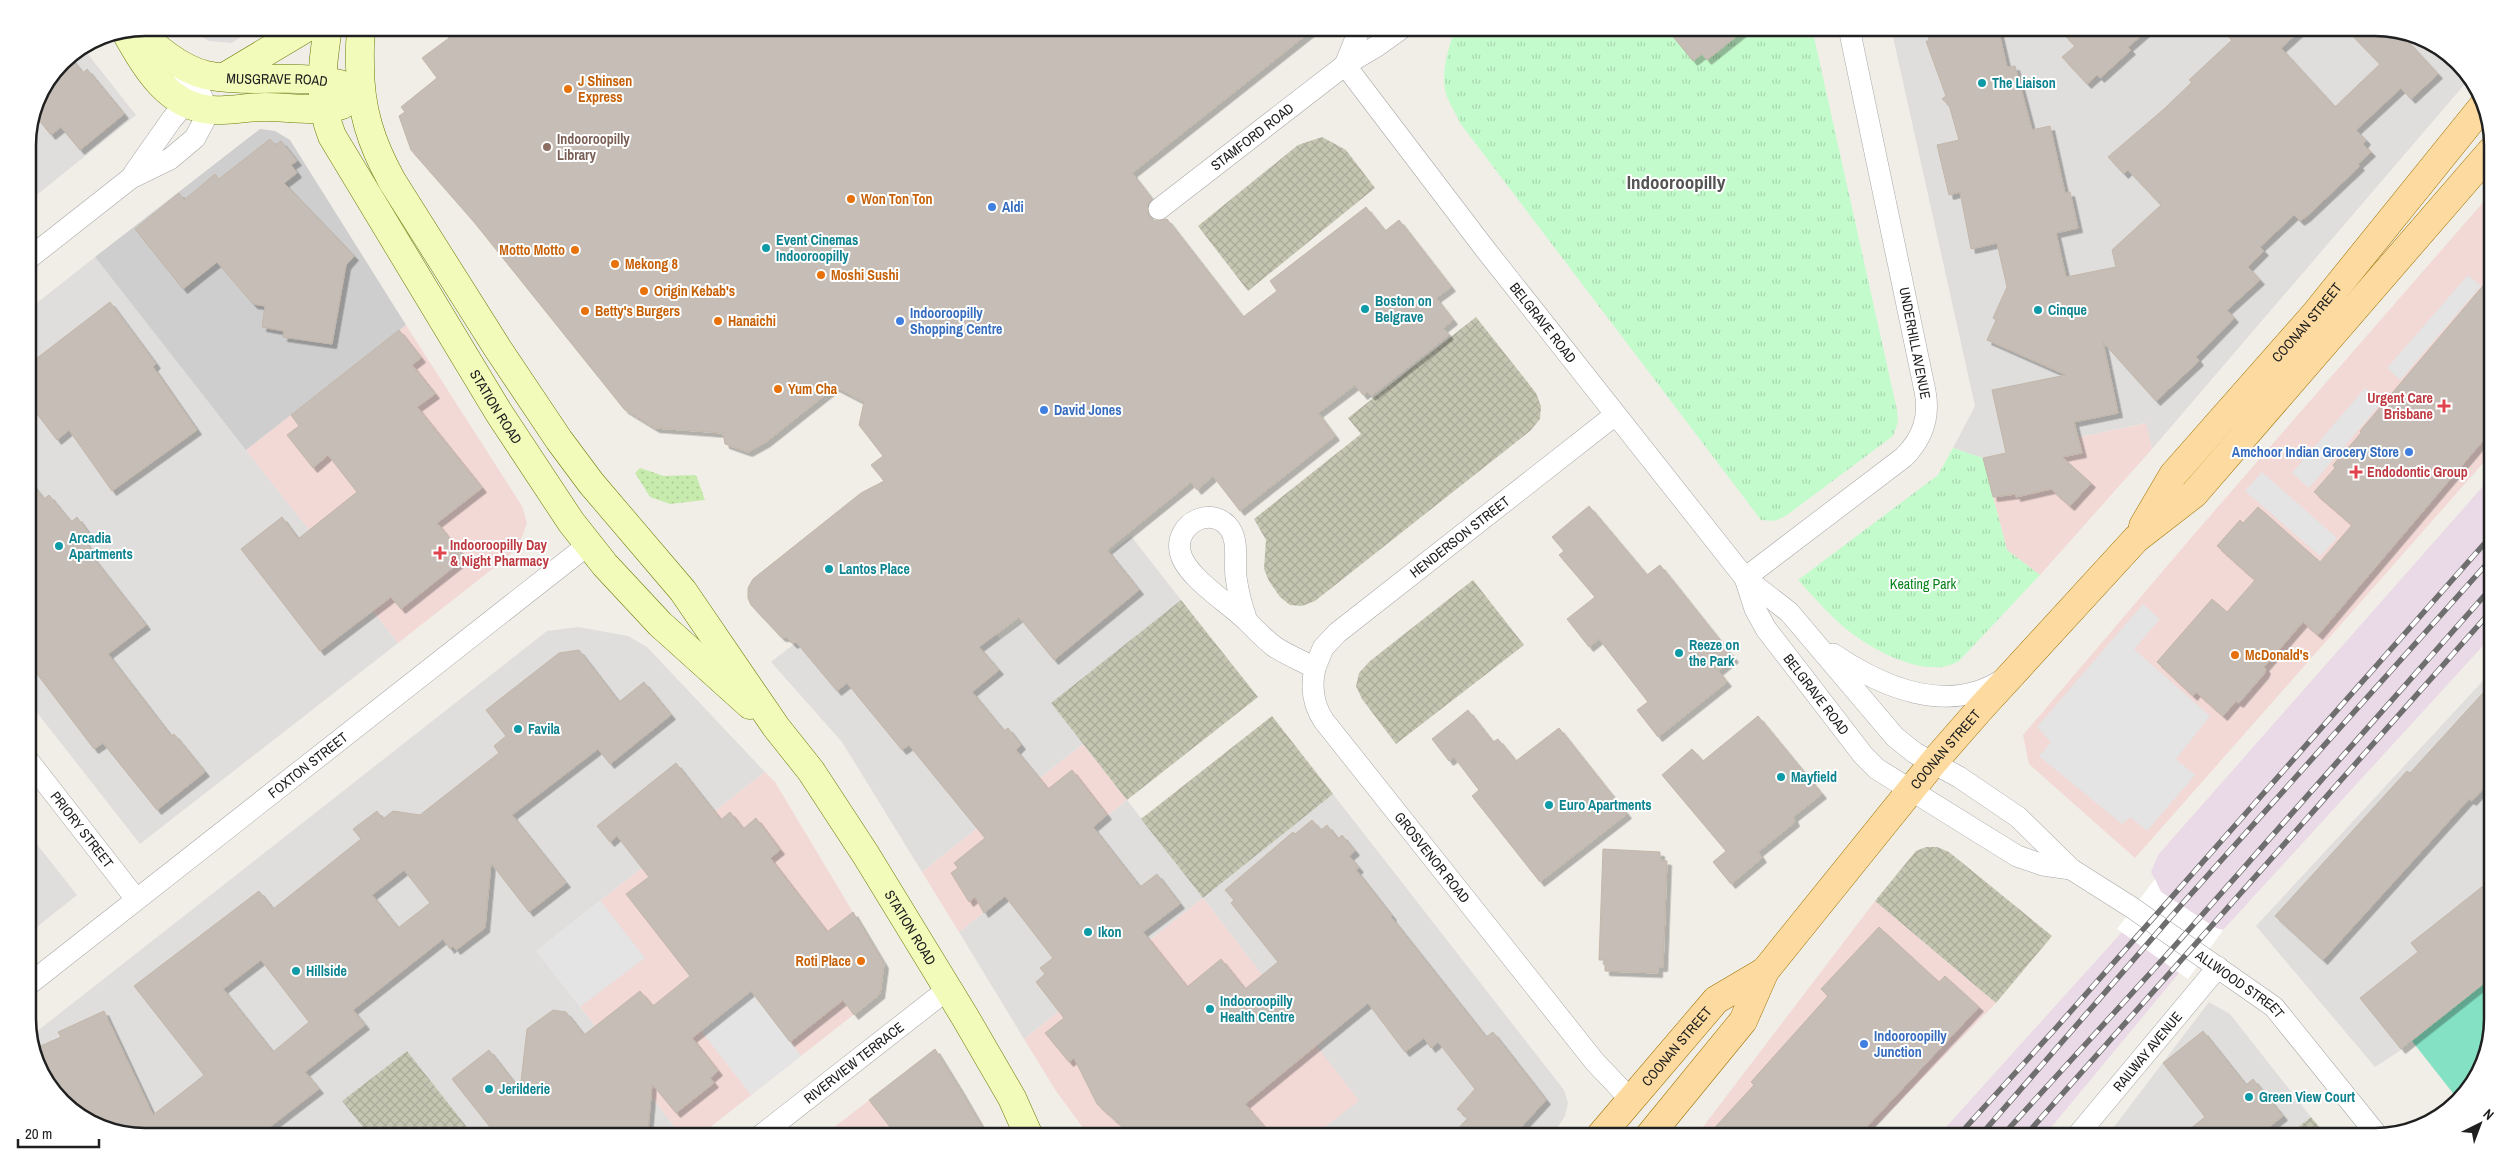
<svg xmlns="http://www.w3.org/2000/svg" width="2520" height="1164" font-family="'Archivo Narrow',sans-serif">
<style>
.residential{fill:#dfdedd}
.commercial{fill:#f2d9d6}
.religious{fill:#cecece}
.railway{fill:#ead9e6}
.construction{fill:url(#construction-cross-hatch)}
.park{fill:url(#park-tufts)}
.garden{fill:url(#garden-dots)}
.pitch{fill:#84e1c3}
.parking{fill:#e4e4e4}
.pier{fill:#fff}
.building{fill:#c6beb6;stroke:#c3b6a9;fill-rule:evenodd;filter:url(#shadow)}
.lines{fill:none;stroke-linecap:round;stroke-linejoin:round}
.street-casing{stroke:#a7a7a7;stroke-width:22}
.secondary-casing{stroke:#677c03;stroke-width:29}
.primary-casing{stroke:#9d7300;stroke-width:29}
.street{stroke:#fff;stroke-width:21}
.secondary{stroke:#f3fbbb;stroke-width:28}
.primary{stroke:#fddba0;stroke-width:28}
.rail-casing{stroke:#6e6e6e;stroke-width:5.5}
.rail{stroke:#fff;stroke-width:4;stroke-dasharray:11;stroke-linecap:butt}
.culture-dot{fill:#0f9aa8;stroke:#fff;stroke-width:2}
.food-dot{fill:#e8710a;stroke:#fff;stroke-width:2}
.education-dot{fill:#8d6e63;stroke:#fff;stroke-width:2}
.shop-dot{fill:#3f7fe0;stroke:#fff;stroke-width:2}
.health-dot{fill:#e0444e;stroke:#fff;stroke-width:2}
.labels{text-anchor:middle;stroke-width:4;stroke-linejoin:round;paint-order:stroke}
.street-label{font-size:14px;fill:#202020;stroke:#fff}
.food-label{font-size:14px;font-weight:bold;fill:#c56008;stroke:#fff;text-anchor:start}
.culture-label{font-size:14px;font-weight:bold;fill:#0d838f;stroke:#fff;text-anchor:start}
.education-label{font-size:14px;font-weight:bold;fill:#785e54;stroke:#fff;text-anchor:start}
.shop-label{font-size:14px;font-weight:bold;fill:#366cbe;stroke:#fff;text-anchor:start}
.health-label{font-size:14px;font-weight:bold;fill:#be3a42;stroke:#fff;text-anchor:start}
.park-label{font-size:14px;fill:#0a831c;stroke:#fff}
.district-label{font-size:19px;font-weight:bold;fill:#535353;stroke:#fff}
.rim{fill:none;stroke:#202020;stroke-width:2.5}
</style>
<defs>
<pattern id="construction-cross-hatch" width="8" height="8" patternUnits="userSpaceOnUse" patternTransform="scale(1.25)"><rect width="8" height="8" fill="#c5c6b2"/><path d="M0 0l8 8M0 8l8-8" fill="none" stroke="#a9aa99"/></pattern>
<pattern id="park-tufts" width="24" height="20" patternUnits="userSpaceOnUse" patternTransform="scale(1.25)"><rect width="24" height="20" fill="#c4fbcc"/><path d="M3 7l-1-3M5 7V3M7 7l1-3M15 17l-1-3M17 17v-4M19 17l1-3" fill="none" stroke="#a8d7af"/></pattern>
<pattern id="garden-dots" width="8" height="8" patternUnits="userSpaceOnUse" patternTransform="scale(1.25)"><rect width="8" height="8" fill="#c7ebad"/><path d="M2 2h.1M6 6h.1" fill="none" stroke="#abc995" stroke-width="1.8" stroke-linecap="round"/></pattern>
<filter id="shadow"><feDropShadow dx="4.5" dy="4.5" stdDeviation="0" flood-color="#0004"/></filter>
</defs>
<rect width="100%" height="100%" fill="#f1eee7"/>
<g class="residential">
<path d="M186,28H253L232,43L209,41Z"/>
<path d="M1891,28H2375L2420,37L2470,78L2152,449L2145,423L1983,458L1953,448L1975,406Z"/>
<path d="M83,48L136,115L28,202V138L40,94L62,62Z"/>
<path d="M95,257L398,643L140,844L28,701V310Z"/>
<path d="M1131,536L1181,600L1051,703L1083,744L922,872L842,742L771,662L924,543L1000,639Z"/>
<path d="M578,627L628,636L647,647L765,772L536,951L682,1136H474L407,1051L342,1101L370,1136H145L100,1127L52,1090L31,1036L547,631Z"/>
<path d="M2492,671V977L2401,1050L2375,1067L2256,926Z"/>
<path d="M1333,794L1564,1090L1568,1103L1565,1116L1552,1136H1313L1358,1101L1203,898L1024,1039L959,932L1127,800L1203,898Z"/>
<path d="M28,833L77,895L28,934Z"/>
<path d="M2209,1002L2230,1014L2311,1117L2287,1136H2107Z"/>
</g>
<g class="commercial">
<path d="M2492,192V453L2135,858L2029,764L2023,735L2196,532Z"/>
<path d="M406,325L522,506L527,523L521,539L509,556L398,643L246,450Z"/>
<path d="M2146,423L2152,449L2040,575L2007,550L1983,458Z"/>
<path d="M1083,744L1127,800L959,932L922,872Z"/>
<path d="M765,772L775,782L884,964L880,994L699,1136H682L536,951Z"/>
<path d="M1203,898L1359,1101L1313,1136H1089L1056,1091L1024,1039Z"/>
<path d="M1875,901L1996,1003L1866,1136H1696Z"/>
<path d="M935,1049L980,1126L984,1136H823Z"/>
</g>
<path class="religious" d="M260,129L275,131L290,140L406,325L246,450L95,257Z"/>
<g class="railway">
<path d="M2492,476V636L2223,930L2216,929L2161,892L2151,872L2158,855Z"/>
<path d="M2122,932L2179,973L2044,1136H1938Z"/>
</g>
<g class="construction">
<path d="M1322,137L1346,150L1375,188L1248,291L1198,226L1298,145Z"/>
<path d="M1476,317L1536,393L1541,406L1540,419L1530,431L1315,601L1302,606L1290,605L1280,597L1269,581L1264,569L1266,540L1254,519L1361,434L1348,418Z"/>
<path d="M1473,580L1524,645L1396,744L1362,699L1356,686L1359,673L1370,661Z"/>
<path d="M1181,600L1258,697L1127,800L1051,703Z"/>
<path d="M1272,716L1333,794L1203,898L1141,819Z"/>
<path d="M1926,847H1937L1949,852L2052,936L1996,1003L1875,901L1916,851Z"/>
<path d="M407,1051L474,1136H370L342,1101Z"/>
<path d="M2311,1117L2327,1136H2287Z"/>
</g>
<g class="park">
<path d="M1455,28H1812L1897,410L1898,422L1893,436L1787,515L1775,521L1761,520L1460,123C1456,113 1449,104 1446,94C1440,72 1449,48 1455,28Z"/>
<path d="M1953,448L1983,458L2007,550L2040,575L1959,661C1925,682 1864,646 1838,622C1824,609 1811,594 1798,580L1938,475Z"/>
</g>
<path class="garden" d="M640,468L664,476L696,475L705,500L670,504L650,497L635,473Z"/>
<path class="pitch" d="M2492,977V1019L2483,1064L2456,1097L2412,1041Z"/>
<g class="parking">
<path d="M2468,275L2481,286L2400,380L2387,368Z"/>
<path d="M2365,388L2382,402L2309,488L2292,473Z"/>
<path d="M2262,472L2337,538L2320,556L2245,491Z"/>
<path d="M2143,604L2160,619L2134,649L2210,716L2176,759L2195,775L2147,831L2130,817L2122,824L2039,756L2051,742L2037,727Z"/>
<path d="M600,900L645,958L580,1007L536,951Z"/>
<path d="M751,991L801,1056L751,1095L701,1031Z"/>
</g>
<path class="pier" d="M2155,879L2161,892L2216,928L2223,930L2188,979L2117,929Z"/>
<g class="building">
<path d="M441,28H1315L1132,173L1152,199L1147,205L1149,216L1155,221L1167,219L1243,317L1277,291L1270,281L1366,207L1385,231L1399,220L1451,287L1436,298L1453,320L1443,328L1449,335L1371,396L1367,392L1363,395L1355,385L1318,413L1335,436L1240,511L1213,476L1197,490L1191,482L1107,550L1139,590L1054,660L1019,617L979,647L999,670L972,692L1004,731L1008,728L1021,745L1016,750L1048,789L1072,770L1107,815L1093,827L1140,887L1157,874L1180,904L1143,932L1187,987L1221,959L1245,989L1278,962L1231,903L1234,900L1225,890L1293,832L1295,834L1312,820L1321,830L1327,825L1338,839L1342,835L1355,851L1349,856L1359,868L1356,870L1392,916L1391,917L1486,1037L1493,1032L1546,1100L1513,1136H1451L1468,1118L1457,1109L1475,1089L1438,1042L1431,1048L1424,1038L1405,1052L1368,1003L1245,1104L1272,1136H1133L1097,1104L1074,1058L1069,1062L1045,1033L1064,1018L1036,982L1045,974L1040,968L1053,958L1005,896L984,913L975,897L969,902L951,873L958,868L954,863L985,838L909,745L902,750L847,683L837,691L796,642L793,644L786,637H781L751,605L748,598V588L753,579L861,493L884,481L871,465L883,456L859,425L864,402L835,387L766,442L748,452L725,444L723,433L655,428L624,409L474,222L411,150L399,116L405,112L401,107L437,78L422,58L449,38Z"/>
<path d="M1666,28H1747L1707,60L1702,54L1693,61Z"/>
<path d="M1936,28H1998L2007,67L2015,66L2032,130L2050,126L2065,193L2070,192L2078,228L2056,233L2066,277L2116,267L2112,250L2161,205L2128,170L2124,174L2108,157L2164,109L2192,82L2189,80L2232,40L2220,28H2303L2281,48L2335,107L2380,64L2345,28H2375L2399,32L2438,74L2411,99L2401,88L2356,130L2366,140L2363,144L2371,152L2358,164L2360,166L2307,216L2300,221L2294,215L2260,247L2264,251L2248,267L2260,280L2227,310L2234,318L2196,357L2199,361L2156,401L2103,342L2118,413L2074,422L2082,453L2062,457L2091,483L2070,506L2051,489L2016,497V494L1993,497L1983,458L2006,453L1992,390L2066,375L1987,340L1996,320L1993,318L2007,287L1997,243L1971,249L1960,192L1949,195L1937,145L1959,140L1949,105L1942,99L1946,96L1926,41H1929L1928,36L1937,34Z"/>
<path d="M2058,28H2150L2128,47L2131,50L2100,78L2097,75L2087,84L2062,57L2075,46Z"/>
<path d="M70,57L83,73L87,69L124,114L80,150L61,127L51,135L34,114L40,94L62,62Z"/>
<path d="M270,139L275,145L281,141L297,161L291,165L297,173L284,183L354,256L346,265L332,344L283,337L284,331L262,327L265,306L253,304L217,262L183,289L135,229L179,193L184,200L215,174L219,179Z"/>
<path d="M2492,275V430L2318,635L2303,622L2264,667L2266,669L2264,674L2239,703L2236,701L2223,716L2196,692L2193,696L2157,662L2212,599L2227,612L2255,580L2217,546L2240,520L2243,523L2258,507L2320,562L2352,525L2314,492L2335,468L2333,465L2361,433L2360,431Z"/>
<path d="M110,302L156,364L153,367L197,430L112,491L69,430L57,440L28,402V365Z"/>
<path d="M399,330L421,358L412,365L435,394L417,407L482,488L437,523L465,558L401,609L391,597L320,651L241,549L282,517L298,539L357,492L328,455L313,468L287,435L299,426L291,415Z"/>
<path d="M28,479L44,499L49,495L71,522L77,517L90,535L84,540L94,553L91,555L146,625L108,654L171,736L174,734L205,772L157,810L103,743L94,749L28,662Z"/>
<path d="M1589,506L1647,575L1660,565L1734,658L1718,671L1727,682L1658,737L1637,710L1648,702L1599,639L1589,647L1567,619L1595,597L1559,555L1564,551L1552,537Z"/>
<path d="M579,650L619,702L644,682L671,715L610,764L598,749L512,815L566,883L529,912L491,863L485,928L456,950L453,946L450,949L443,939L353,1010L365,1025L305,1072L319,1089L258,1136H145L100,1127L52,1090L36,1048L61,1037L58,1032L104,1011L153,1115L193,1084L204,1075L134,986L259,891L273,909L361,839L353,829L377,811L383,819L393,811L420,815L499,753L494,746L506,736L486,710L559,653ZM404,870L430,903L398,928L372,895ZM261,960L309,1022L273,1052L223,989Z"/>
<path d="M2492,683V779L2472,801L2469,799L2323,960L2275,916L2407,771L2410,773Z"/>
<path d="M1468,710L1493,742L1498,739L1516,761L1559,728L1627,814L1540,882L1472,796L1479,790L1454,757L1449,761L1432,739Z"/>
<path d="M1758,716L1822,794L1793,817L1795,822L1758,852L1762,858L1731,884L1713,862L1726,851L1662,775L1692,749L1703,761Z"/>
<path d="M676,763L721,820L730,812L743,829L756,818L780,850L770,858L827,932L853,912L884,964L880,994L854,1015L843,1000L790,1042L751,991L692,1038L718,1071L710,1078L714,1083L676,1113L652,1084L648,1131L641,1136H497L452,1079L489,1050L520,1090L527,1029L553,1010L566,1012L584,1035L640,991L653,1006L690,976L626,894L649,877L617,836L610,842L597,826Z"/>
<path d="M1603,849L1660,852V860L1667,861L1663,967H1658V973L1605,971V960H1599Z"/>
<path d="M2492,879V977L2401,1049L2360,998L2418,952L2411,943Z"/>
<path d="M1879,927L1939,982L1945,976L1979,1007L1858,1136H1707L1754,1085L1751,1082L1828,996L1821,989Z"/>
<path d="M2203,1031L2246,1085L2253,1079L2283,1116L2258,1136H2181L2205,1117L2163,1063Z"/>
<path d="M935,1049L959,1088L987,1136H897L869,1100Z"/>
</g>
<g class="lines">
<g class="street-casing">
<g id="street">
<path id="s1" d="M1345,65L1485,249L1745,578L1789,612L1895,737L1915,753L1959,777L2018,817L2071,869L2131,907L2274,1007L2378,1136"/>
<path d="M1345,65L1360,28"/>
<path d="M134,173L172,119L195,92"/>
<path id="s2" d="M1159,209L1345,65L1377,46L1402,28"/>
<path d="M28,259L131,178L170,159L195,138L204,121L206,106L198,89L177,66"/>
<path d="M1745,578L1904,457C1923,438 1930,417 1925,391L1849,28"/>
<path id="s3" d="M1745,578L1755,609L1766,629L1863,755L1877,769L2017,856L2043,865L2071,869"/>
<path id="s4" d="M1247,621C1242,607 1238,592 1236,577C1234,562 1239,542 1230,529C1213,504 1175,523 1180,551C1184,576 1229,603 1247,621C1256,630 1264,639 1275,647C1287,655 1302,661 1315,668C1311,686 1313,705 1324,721L1595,1062L1631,1100"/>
<path d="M1833,654C1882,687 1947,715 2002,680"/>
<path id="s5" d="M1315,668L1323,648L1337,633L1615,415"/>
<path id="s6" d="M28,760L136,899"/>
<path id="s7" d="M28,985L589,544"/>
<path id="s8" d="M760,1136L948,989"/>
<path id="s9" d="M2077,1136L2218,967"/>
</g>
</g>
<g class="secondary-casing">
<g id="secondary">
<path id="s10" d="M328,28C322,64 318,101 332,136L499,413L571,522L605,565L660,624L750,705"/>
<path id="s11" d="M362,28C359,40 360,53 360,66C360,109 371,143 392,181L498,349L559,440L591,483L683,591L776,727L811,771L866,855L965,1017L1012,1098L1029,1136"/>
<path id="s12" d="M136,29C155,47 180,69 206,75C250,84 296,73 340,84"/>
<path d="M125,31C145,66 167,107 212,110C230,111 247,107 265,107C290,107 318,113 342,105"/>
<path d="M226,76L306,28"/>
</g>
</g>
<g class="primary-casing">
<g id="primary">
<path id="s13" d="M2143,526L2173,475L2315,314L2482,107"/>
<path id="s14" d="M1600,1136L1716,1000L1765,971"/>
<path id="s15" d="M1649,1136L1743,1021L1765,971L1932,764L1981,708L2136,539L2194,494L2492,150"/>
</g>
</g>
<use href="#street" class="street"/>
<use href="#secondary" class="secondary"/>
<use href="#primary" class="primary"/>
<g class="rail-casing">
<g id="rail">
<path d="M1958,1136L2056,1028L2492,535"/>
<path d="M1980,1136L2183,903L2492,558"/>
<path d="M2002,1136L2164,958L2492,587"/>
<path d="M2025,1136L2492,610"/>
</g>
</g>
<use href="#rail" class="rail"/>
</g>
<g class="culture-dot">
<circle cx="1982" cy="83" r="5"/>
<circle cx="766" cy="248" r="5"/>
<circle cx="1365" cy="309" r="5"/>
<circle cx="2038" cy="310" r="5"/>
<circle cx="59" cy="546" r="5"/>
<circle cx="829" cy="569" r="5"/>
<circle cx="1679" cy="653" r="5"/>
<circle cx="518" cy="729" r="5"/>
<circle cx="1781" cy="777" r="5"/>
<circle cx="1549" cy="805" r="5"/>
<circle cx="1088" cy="932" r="5"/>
<circle cx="296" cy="971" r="5"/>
<circle cx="1210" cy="1009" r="5"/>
<circle cx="489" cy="1089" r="5"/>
<circle cx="2249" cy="1097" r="5"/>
</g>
<g class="food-dot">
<circle cx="568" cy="89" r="5"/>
<circle cx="851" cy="199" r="5"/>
<circle cx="575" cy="250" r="5"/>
<circle cx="615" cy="264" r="5"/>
<circle cx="821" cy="275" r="5"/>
<circle cx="644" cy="291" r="5"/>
<circle cx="585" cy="311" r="5"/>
<circle cx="718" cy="321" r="5"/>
<circle cx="778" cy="389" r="5"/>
<circle cx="2235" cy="655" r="5"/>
<circle cx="861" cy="961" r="5"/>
</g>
<circle class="education-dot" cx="547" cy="147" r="5"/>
<g class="shop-dot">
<circle cx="992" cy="207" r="5"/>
<circle cx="900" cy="321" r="5"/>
<circle cx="1044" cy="410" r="5"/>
<circle cx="2409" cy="452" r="5"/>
<circle cx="1864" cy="1044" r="5"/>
</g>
<g class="health-dot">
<path d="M2441.5 398.5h5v5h5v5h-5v5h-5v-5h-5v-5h5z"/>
<path d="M2353.5 464.5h5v5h5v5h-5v5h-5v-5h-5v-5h5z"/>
<path d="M437.5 545.5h5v5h5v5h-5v5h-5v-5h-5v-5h5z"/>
</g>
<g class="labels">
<g class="street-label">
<text dy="5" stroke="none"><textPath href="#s12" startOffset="156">MUSGRAVE ROAD</textPath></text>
<text dy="5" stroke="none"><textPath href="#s2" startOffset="118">STAMFORD ROAD</textPath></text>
<text dy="5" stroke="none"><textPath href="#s13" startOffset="262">COONAN STREET</textPath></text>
<text dy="5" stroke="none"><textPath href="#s1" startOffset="325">BELGRAVE ROAD</textPath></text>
<text transform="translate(1915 343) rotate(79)" y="5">UNDERHILL AVENUE</text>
<text dy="5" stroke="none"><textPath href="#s10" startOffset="426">STATION ROAD</textPath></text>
<text dy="5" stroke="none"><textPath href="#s5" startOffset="198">HENDERSON STREET</textPath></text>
<text dy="5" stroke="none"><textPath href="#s3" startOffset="138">BELGRAVE ROAD</textPath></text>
<text dy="5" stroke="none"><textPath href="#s15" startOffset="489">COONAN STREET</textPath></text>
<text dy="5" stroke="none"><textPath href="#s7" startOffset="356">FOXTON STREET</textPath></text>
<text dy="5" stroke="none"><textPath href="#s6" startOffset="88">PRIORY STREET</textPath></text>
<text dy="5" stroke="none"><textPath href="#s4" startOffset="581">GROSVENOR ROAD</textPath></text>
<text dy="5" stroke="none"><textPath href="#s11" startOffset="1069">STATION ROAD</textPath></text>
<text dy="5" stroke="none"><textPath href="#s1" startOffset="1296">ALLWOOD STREET</textPath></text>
<text dy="5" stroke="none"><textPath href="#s14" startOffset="118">COONAN STREET</textPath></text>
<text dy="5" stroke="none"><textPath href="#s9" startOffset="110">RAILWAY AVENUE</textPath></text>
<text dy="5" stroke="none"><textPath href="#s8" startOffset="119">RIVERVIEW TERRACE</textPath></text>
</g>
<g class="food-label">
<text x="578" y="86">J Shinsen<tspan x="578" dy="16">Express</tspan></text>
<text x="861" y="204">Won Ton Ton</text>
<text x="565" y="255" text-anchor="end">Motto Motto</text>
<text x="625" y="269">Mekong 8</text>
<text x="831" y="280">Moshi Sushi</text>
<text x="654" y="296">Origin Kebab's</text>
<text x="595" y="316">Betty's Burgers</text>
<text x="728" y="326">Hanaichi</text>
<text x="788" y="394">Yum Cha</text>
<text x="2245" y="660">McDonald's</text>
<text x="851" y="966" text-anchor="end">Roti Place</text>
</g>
<g class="culture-label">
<text x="1992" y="88">The Liaison</text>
<text x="776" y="245">Event Cinemas<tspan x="776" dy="16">Indooroopilly</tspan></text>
<text x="1375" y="306">Boston on<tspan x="1375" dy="16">Belgrave</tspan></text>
<text x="2048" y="315">Cinque</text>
<text x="69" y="543">Arcadia<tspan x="69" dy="16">Apartments</tspan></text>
<text x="839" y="574">Lantos Place</text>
<text x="1689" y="650">Reeze on<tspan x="1689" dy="16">the Park</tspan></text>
<text x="528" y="734">Favila</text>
<text x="1791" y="782">Mayfield</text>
<text x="1559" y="810">Euro Apartments</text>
<text x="1098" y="937">Ikon</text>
<text x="306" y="976">Hillside</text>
<text x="1220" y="1006">Indooroopilly<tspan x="1220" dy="16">Health Centre</tspan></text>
<text x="499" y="1094">Jerilderie</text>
<text x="2259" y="1102">Green View Court</text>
</g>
<g class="education-label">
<text x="557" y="144">Indooroopilly<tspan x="557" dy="16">Library</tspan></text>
</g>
<g class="shop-label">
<text x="1002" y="212">Aldi</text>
<text x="910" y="318">Indooroopilly<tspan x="910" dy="16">Shopping Centre</tspan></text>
<text x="1054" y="415">David Jones</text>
<text x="2399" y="457" text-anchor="end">Amchoor Indian Grocery Store</text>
<text x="1874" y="1041">Indooroopilly<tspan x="1874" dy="16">Junction</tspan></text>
</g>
<g class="health-label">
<text x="2433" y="403" text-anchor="end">Urgent Care<tspan x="2433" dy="16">Brisbane</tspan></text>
<text x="2367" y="477">Endodontic Group</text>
<text x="450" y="550">Indooroopilly Day<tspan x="450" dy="16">&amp; Night Pharmacy</tspan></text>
</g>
<g class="park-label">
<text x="1923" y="589">Keating Park</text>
</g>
<g class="district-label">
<text x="1676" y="189">Indooroopilly</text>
</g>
</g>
<path d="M0 0H2520V1164H0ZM145 36H2375A109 109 0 0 1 2484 145V1019A109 109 0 0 1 2375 1128H145A109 109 0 0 1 36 1019V145A109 109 0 0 1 145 36Z" fill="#fff" fill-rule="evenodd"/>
<path class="rim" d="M145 36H2375A109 109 0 0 1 2484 145V1019A109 109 0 0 1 2375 1128H145A109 109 0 0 1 36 1019V145A109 109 0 0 1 145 36Z"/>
<g transform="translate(2480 1124) rotate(42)" stroke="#ffffff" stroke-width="4" paint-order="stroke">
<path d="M0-4L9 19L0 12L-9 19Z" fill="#202020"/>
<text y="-8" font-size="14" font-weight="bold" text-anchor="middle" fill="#202020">N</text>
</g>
<path d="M18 1139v8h81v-8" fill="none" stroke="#202020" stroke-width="2.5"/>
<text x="25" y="1139" font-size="15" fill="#202020" stroke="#ffffff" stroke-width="4" paint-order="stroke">20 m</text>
</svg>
